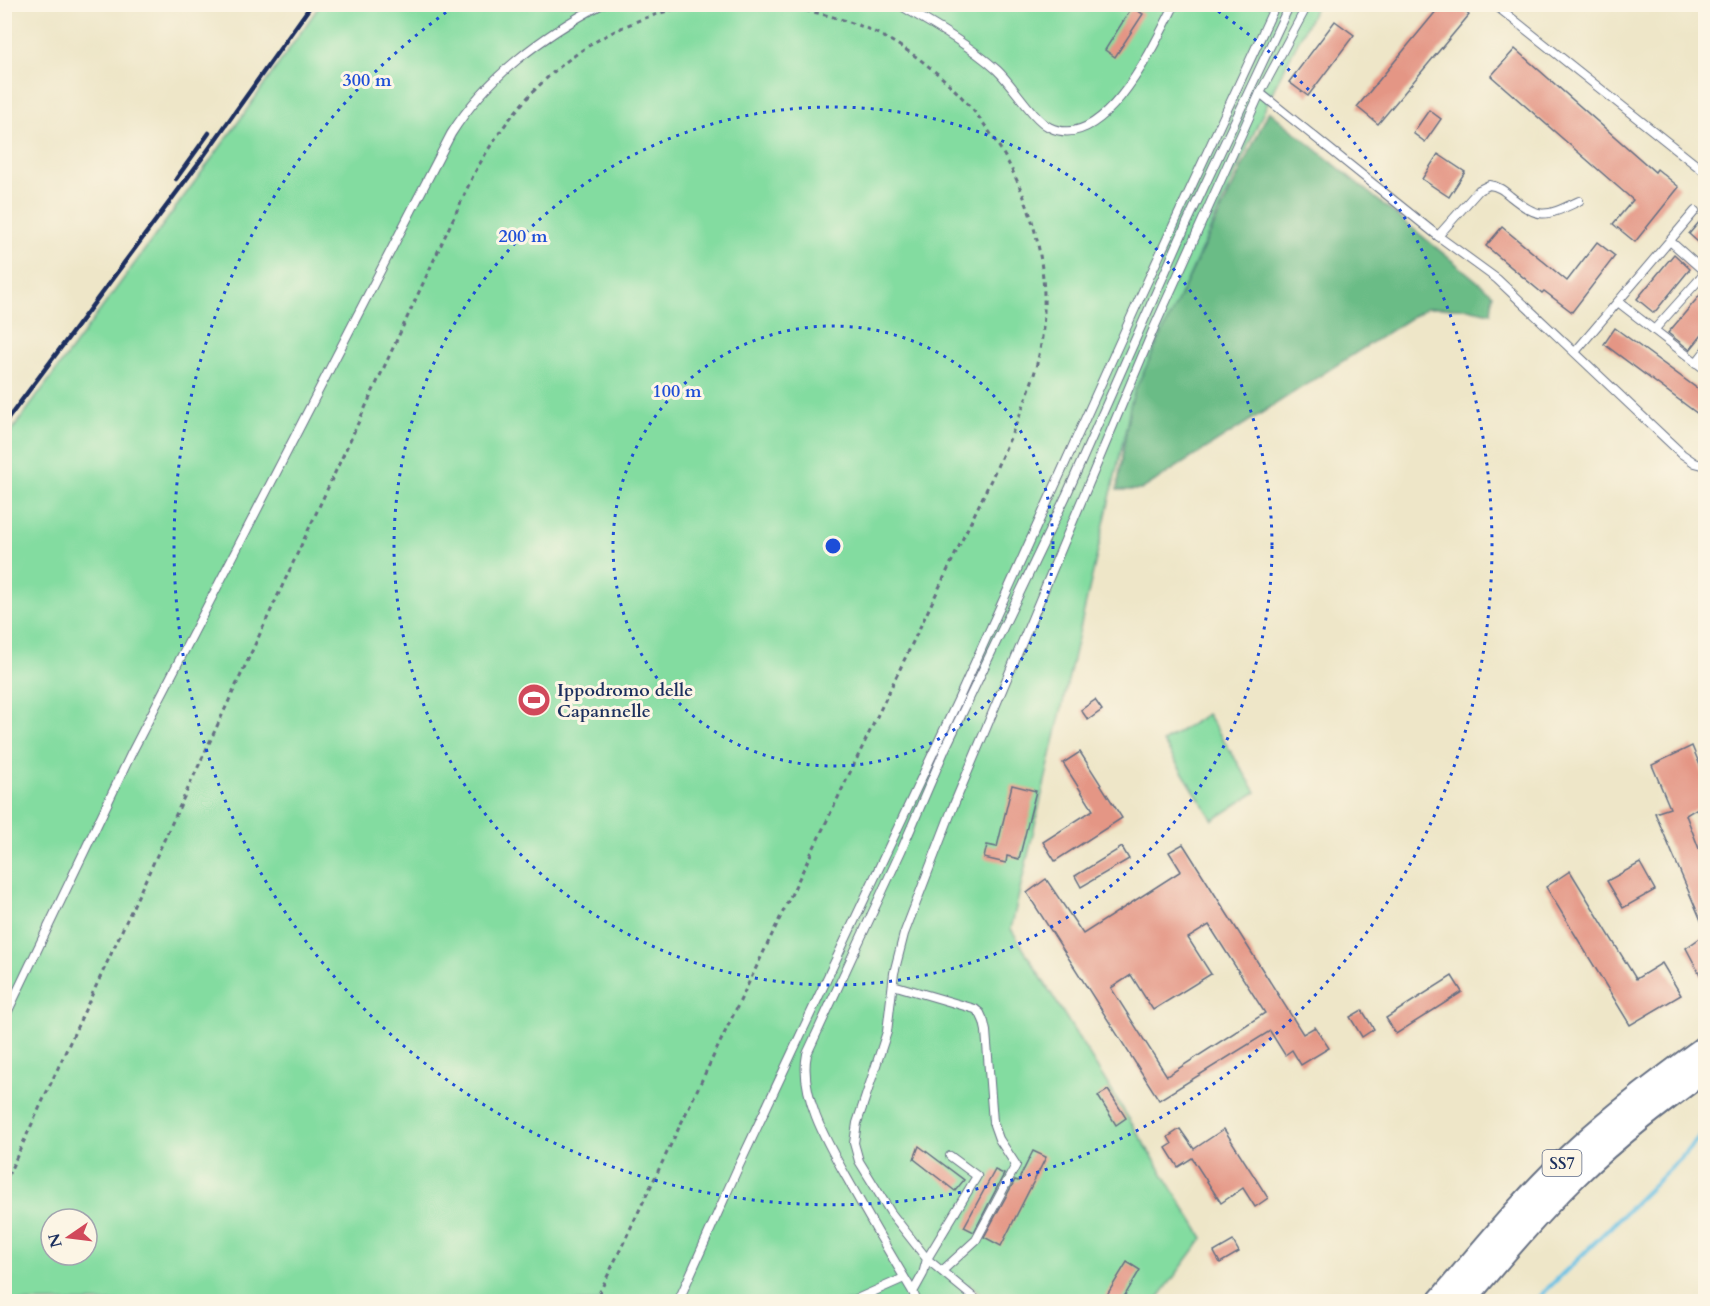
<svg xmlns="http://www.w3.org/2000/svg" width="1710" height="1306" font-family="Cardo,serif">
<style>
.green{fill:#83dca0;stroke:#4f867f;stroke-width:1.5;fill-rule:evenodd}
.forest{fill:#6abc86;stroke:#427672;stroke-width:1.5}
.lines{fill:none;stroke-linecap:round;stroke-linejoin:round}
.stream{stroke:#67c1e5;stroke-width:4.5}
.building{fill:#e49685;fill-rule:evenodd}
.lane-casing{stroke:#656f83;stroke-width:10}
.primary-casing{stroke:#656f83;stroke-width:26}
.path{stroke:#656f83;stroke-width:3;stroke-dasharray:4.5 4.5;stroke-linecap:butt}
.lane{stroke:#fff;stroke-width:8}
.primary{stroke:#fff;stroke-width:22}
.rail{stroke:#1b2f5e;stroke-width:4.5}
.ring{fill:none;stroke:#1d4ed8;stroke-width:3;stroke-dasharray:3 6}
.labels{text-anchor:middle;stroke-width:6;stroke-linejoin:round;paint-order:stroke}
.shield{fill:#fcf5e5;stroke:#5e6a86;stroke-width:1.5}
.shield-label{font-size:16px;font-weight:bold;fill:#1b2f5e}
.poi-label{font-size:18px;font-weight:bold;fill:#1b2f5e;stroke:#fcf5e5;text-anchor:start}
.centre{fill:#1d4ed8;stroke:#fcf5e5;stroke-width:3}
.ring-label{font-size:18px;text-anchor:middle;font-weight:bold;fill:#1d4ed8;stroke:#fcf5e5;stroke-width:6;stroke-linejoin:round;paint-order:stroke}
</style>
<rect width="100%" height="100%" fill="#fcf5e5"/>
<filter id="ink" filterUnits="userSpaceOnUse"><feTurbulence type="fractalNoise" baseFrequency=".0167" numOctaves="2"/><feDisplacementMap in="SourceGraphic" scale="12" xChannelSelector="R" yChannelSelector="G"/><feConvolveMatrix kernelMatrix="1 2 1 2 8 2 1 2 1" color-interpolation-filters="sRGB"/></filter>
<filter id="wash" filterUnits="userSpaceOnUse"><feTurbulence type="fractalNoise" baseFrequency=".008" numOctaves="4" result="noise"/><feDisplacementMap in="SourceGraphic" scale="24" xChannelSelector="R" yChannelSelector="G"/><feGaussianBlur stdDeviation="1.35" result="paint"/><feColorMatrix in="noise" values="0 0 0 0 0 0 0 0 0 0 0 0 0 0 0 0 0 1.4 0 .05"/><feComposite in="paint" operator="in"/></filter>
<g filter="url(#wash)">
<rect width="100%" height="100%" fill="#eee6c8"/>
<g class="green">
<path d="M320,5H1317L1277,82L1132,402L1011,929L1203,1238L1156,1301H990L969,1284L965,1302H5V440L232,131ZM51,1219H87V1255H51Z"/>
<path d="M1207,714L1256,792L1213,820L1163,742Z"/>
</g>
<path class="forest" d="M1269,111L1493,294L1491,313L1467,308H1426L1141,490H1117L1130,406L1135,390Z"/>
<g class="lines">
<path class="stream" d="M1534,1302L1681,1158L1706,1129"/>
</g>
<g id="blocks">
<g class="building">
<path d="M1442,4H1456L1469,15L1378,124L1357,107Z"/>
<path d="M1132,7L1143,14L1115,57L1105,50Z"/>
<path d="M1335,21L1354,35L1308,96L1289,82Z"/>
<path d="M1515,49L1655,172L1657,169L1679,187L1635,242L1613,224L1633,200L1491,76Z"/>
<path d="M1429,110L1441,119L1425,142L1413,133Z"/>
<path d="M1438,154L1465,172L1449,197L1422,179Z"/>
<path d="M1706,214V249L1689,234Z"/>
<path d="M1502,227L1567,281L1597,242L1615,256L1572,312L1544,291L1542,293L1486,246Z"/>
<path d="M1674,254L1690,269L1654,313L1637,299Z"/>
<path d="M1706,288V330L1690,350L1668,333Z"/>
<path d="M1615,328L1706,395V405L1698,414L1604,344Z"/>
<path d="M1095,700L1102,710L1088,720L1081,710Z"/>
<path d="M1692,746L1706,780V803L1686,815L1706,867V932L1655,813L1670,808L1652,765Z"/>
<path d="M1080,752L1122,818L1055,861L1043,842L1093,810L1063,763Z"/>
<path d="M1012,785L1036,791L1019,859L1007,856L1006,863L984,858L987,845L997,847Z"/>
<path d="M1183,844L1303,1034L1315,1027L1329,1048L1301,1065L1292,1050L1285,1055L1270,1031L1159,1100L1027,893L1046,879L1083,934L1181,871L1169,852ZM1209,925L1265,1013L1167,1076L1111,988L1131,975L1153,1010L1211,974L1188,938Z"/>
<path d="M1122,847L1129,859L1081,887L1075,876Z"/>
<path d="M1640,863L1655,890L1623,908L1607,881Z"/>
<path d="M1570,871L1636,979L1662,963L1681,995L1630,1025L1546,887Z"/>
<path d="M1706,934V986L1686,948Z"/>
<path d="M1452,976L1462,992L1396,1034L1386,1018Z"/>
<path d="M1362,1010L1374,1029L1362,1037L1350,1017Z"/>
<path d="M1108,1090L1126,1118L1116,1125L1098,1096Z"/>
<path d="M1180,1129L1194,1149L1224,1129L1268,1198L1255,1207L1243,1188L1221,1203L1192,1158L1178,1167L1166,1148L1172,1144L1168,1137Z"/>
<path d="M919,1146L964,1180L955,1191L914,1159Z"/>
<path d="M1033,1151L1046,1157L1001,1246L984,1237L1015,1180L1018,1181Z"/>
<path d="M995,1170L1004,1174L974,1232L964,1227Z"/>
<path d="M1233,1241L1239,1252L1220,1263L1214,1252Z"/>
<path d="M1127,1262L1140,1270L1121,1302H1111L1105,1298Z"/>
</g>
</g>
</g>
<g filter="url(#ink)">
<use href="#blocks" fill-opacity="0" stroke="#656f83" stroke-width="1.5"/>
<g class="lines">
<g class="lane-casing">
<g id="lane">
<path d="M898,4C932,24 968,44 997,70C1013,85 1032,118 1049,127C1105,155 1156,41 1175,4"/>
<path d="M1494,4L1706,173"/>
<path d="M1260,93L1438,236L1497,279L1682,454L1695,463L1706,466"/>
<path d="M1438,236L1479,190L1489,185C1498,186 1503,190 1510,196C1540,220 1545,217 1579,201"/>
<path d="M1670,241L1706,273"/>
<path d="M1618,302L1706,370"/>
<path d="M1654,330L1706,272"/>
<path d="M1575,352L1695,211"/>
<path d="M1696,363L1706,350"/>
<path d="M893,985L975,1009L980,1013L984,1022L986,1031L993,1122L999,1139L1016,1165L976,1240L942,1271"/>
<path d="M4,1019L132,752L451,134C487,76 543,36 602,4"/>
<path d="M950,1156L977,1176L927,1259L979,1302"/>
<path d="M913,1292L923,1274L927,1259L891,1213L859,1161L854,1143L857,1123L887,1032L894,973L904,934L953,807L1154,328L1260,93L1308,4"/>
<path d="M678,1302L736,1172L959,698L1142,293L1276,4"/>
<path d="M850,1302L904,1278"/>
<path d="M917,1302L913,1292C892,1257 872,1223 852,1187C832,1151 798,1097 807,1054L902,849L945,749L1066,496L1186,225L1290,4"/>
</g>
</g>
<g class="primary-casing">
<g id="primary">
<path d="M1438,1302C1484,1248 1528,1193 1580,1146C1619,1110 1663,1078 1706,1046"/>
<path d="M1463,1302C1500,1258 1537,1214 1577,1175C1617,1136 1661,1103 1706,1070"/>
</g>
</g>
<g class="path">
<path d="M4,1184L473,176C521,85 598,19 702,4"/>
<path d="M595,1302L990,482C1009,440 1031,396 1040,350C1062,227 994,95 884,37C850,18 810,11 771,4"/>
</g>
<use href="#lane" class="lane"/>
<use href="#primary" class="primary"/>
<g class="rail">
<path d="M176,179L209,133"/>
<path d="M4,424L203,157L312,4"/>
</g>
</g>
</g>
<g class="ring">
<circle cx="833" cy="546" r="220"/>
<circle cx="833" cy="546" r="439"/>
<path d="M1211 6A659 659 0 1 1 455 6"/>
</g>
<defs>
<g id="stadium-disc" transform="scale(1.725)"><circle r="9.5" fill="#d1495b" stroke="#fcf5e5"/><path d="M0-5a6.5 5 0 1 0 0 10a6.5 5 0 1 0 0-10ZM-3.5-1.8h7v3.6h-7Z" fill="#fff"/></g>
</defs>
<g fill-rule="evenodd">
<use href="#stadium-disc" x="534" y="700"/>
</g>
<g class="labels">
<rect class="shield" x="1542.5" y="1150" width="39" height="26" rx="4.5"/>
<g class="shield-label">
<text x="1562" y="1169">SS7</text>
</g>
<g class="poi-label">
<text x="557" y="696">Ippodromo delle<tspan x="557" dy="21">Capannelle</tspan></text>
</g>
</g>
<circle cx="833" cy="546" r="9" class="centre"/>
<g class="ring-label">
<text x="367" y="86">300 m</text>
<text x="523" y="242">200 m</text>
<text x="677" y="397">100 m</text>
</g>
<rect width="1710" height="1306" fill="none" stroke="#fcf5e5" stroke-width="24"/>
<g transform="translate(69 1237) rotate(256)"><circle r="28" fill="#fcf5e5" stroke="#a2a6af" stroke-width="1.5"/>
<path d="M0-4.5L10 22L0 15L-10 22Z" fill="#d1495b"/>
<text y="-9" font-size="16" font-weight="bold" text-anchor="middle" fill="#1b2f5e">N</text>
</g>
</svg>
